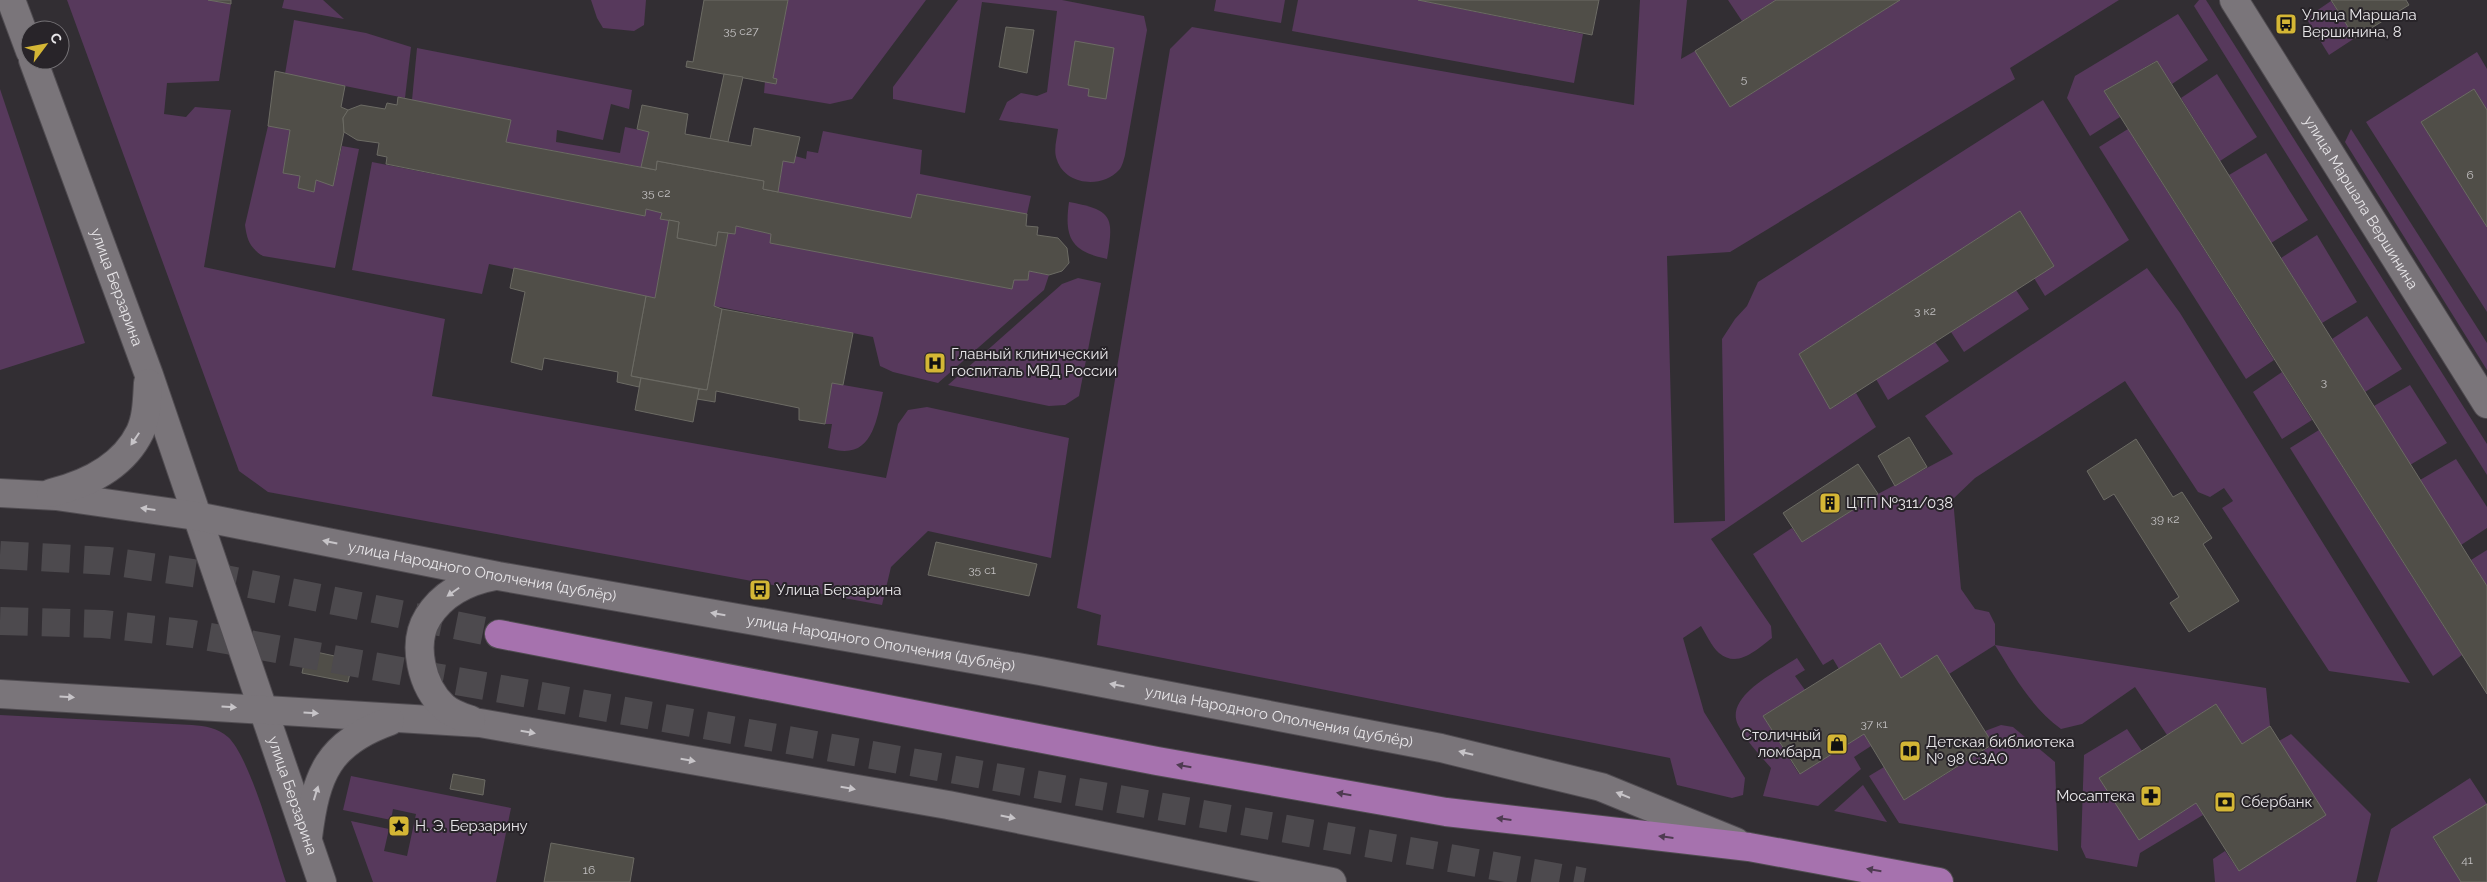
<svg xmlns="http://www.w3.org/2000/svg" width="2487" height="882" font-family="Raleway,sans-serif">
<style>
.green{fill:#57395c}
.building{fill:#504e48;stroke:#6c6b64}
.lines{fill:none;stroke-linecap:round;stroke-linejoin:round}
.major-tunnel{stroke:#4d4a4e;stroke-width:28;stroke-dasharray:28 14;stroke-linecap:butt}
.minor-casing{stroke:#504c51;stroke-width:30}
.major-casing{stroke:#504c51;stroke-width:30}
.minor{stroke:#7a757a;stroke-width:28}
.major{stroke:#a672ae;stroke-width:28}
.oneway{fill:#c7c4c8}
.oneway2{fill:#4e3b51}
.labels{text-anchor:middle;stroke-width:4;stroke-linejoin:round;paint-order:stroke}
.number-label{font-size:12px;fill:#c2c0c1}
.poi-label{font-size:15px;fill:#e8e6e9;stroke:#282429;text-anchor:start}
.street-label{font-size:15px;fill:#e8e6e9;stroke:#282429}
</style>
<rect width="100%" height="100%" fill="#322e33"/>
<g class="green">
<path d="M67,0H208L231,4L219,81L167,83L164,114L186,117L195,107L231,110L204,267L445,319L432,396L886,478L898,424L908,410L927,407L1069,438L1051,558L928,531L891,567L882,605L268,492L239,471Z"/>
<path d="M284,0H323L344,19L282,8Z"/>
<path d="M591,0H646L644,25L634,31L603,28L597,18Z"/>
<path d="M788,0H926L852,99L830,104L764,93L765,81L776,83L777,79L773,78Z"/>
<path d="M958,0H1062L1144,16L1147,30L1125,155C1124,159 1122,167 1119,170C1102,189 1065,185 1057,160C1053,150 1057,139 1058,129L999,120L1007,102L1021,93L1037,96L1047,92L1057,11L982,2L965,113L893,99V87Z"/>
<path d="M1216,0H1285L1281,23L1214,11Z"/>
<path d="M1298,0H1418L1583,34L1574,83L1292,31Z"/>
<path d="M1640,0H1687L1681,59L1695,51L1730,107L1900,0H2119L2010,68L2015,79L1730,252L1667,256L1674,523L1725,521L1722,339L1735,319L1747,306L1758,282L2043,100L2129,240L2045,296L2034,278L2054,266L2020,211L1799,354L1830,409L1856,393L1876,427L1711,539L1771,626L1772,638C1757,649 1738,669 1719,653C1712,647 1706,634 1701,626L1683,638L1704,712L1745,778L1743,795L1732,798L1677,785L1670,758L1097,645L1101,615L1077,608L1170,49L1192,27L1634,105Z"/>
<path d="M1728,0H1776L1742,21Z"/>
<path d="M2199,0H2206L2487,444V475L2194,6Z"/>
<path d="M2331,1L2355,38L2329,55L2306,18Z"/>
<path d="M2178,14L2208,60L2172,84L2156,61L2104,91L2120,117L2090,136L2067,98L2075,76Z"/>
<path d="M294,20L366,33L411,47L405,98L285,74Z"/>
<path d="M417,48L632,90L629,109L611,104L603,140L557,130L556,142L620,153L625,127L649,132L641,167L506,142L511,120L412,100Z"/>
<path d="M2477,52L2487,69V110L2474,89L2421,122L2487,227V312L2366,122Z"/>
<path d="M2217,74L2257,137L2220,161L2181,98Z"/>
<path d="M0,89L85,343L0,370Z"/>
<path d="M268,126L290,130L283,173L300,176L298,188L314,192L316,180L333,185L342,146L359,149L335,268L263,256C250,248 247,240 245,225Z"/>
<path d="M2128,129L2274,360L2246,379L2099,147Z"/>
<path d="M2351,129L2487,343V370L2345,142Z"/>
<path d="M823,131L922,150L920,174L1031,196L1027,214L917,194L911,218L778,192L783,161L795,156L806,159L807,151L818,153Z"/>
<path d="M2266,153L2308,220L2271,243L2229,175Z"/>
<path d="M372,162L644,215L646,209L662,213L661,219L669,220L655,298L489,264L482,294L352,270Z"/>
<path d="M1069,202C1113,210 1114,217 1107,259C1071,251 1064,238 1069,202Z"/>
<path d="M736,226L771,234V243L1012,289L1014,280H1028L1029,271L1049,275L1044,290L938,383L893,372L880,366L873,337L714,306L728,233L735,234Z"/>
<path d="M2317,235L2357,302L2322,323L2281,258Z"/>
<path d="M2147,268L2180,313L2410,683L2329,671L2222,508L2233,501L2224,488L2210,497L2198,492L2125,381L1975,478L1953,499L1961,589L1975,609L1989,612L1995,624V645L2266,688L2270,726L2242,744L2216,704L2167,735L2135,687L2082,724L2061,729C2032,708 2014,676 1995,645L1949,674L1937,655L1901,678L1839,669L1833,659L1823,665L1753,554L1792,528L1802,542L1878,494L1953,454L1925,416Z"/>
<path d="M1078,278L1101,283L1079,396L1065,405L1049,406L948,385L1062,284Z"/>
<path d="M2016,290L2029,309L1964,352L1951,332Z"/>
<path d="M2367,316L2402,369L2365,392L2332,339Z"/>
<path d="M1935,342L1949,361L1888,400L1876,379Z"/>
<path d="M2282,372L2312,420L2282,439L2253,392Z"/>
<path d="M832,383L883,392C876,424 871,462 828,448L832,424H825Z"/>
<path d="M2410,385L2447,443L2410,465L2374,406Z"/>
<path d="M2319,430L2462,655L2433,676L2290,448Z"/>
<path d="M2456,459L2487,507V528L2461,545L2420,480Z"/>
<path d="M2487,550V586L2471,560Z"/>
<path d="M1797,658L1805,670L1795,676L1805,690L1763,716L1799,774L1864,734L1871,746L1854,757L1861,769L1818,806L1763,796L1771,768C1760,755 1746,741 1738,725C1724,696 1778,671 1797,658Z"/>
<path d="M0,715L192,725C205,726 218,728 228,737C250,757 275,850 286,882H0Z"/>
<path d="M2001,725L2013,727L2055,762L2058,851L1899,823L1869,776L1884,767L1904,800L1993,745L1985,731Z"/>
<path d="M2127,729L2142,751L2099,778L2139,840L2196,803L2203,815L2140,853L2137,867L2086,858L2081,847L2084,755Z"/>
<path d="M2291,734L2371,814L2356,882H2215L2213,859L2225,851L2239,871L2279,741Z"/>
<path d="M351,776L511,808L496,882H373L351,821L389,829L384,851L407,856L416,814L393,809L391,820L343,810Z"/>
<path d="M2470,778L2487,804L2433,838L2461,882H2377L2391,829Z"/>
<path d="M1863,785L1887,822L1834,811Z"/>
</g>
<g class="building">
<path d="M208,0H231V4Z"/>
<path d="M704,0H788L773,78L777,79L776,84L686,67L687,61L693,62Z"/>
<path d="M1418,0H1599L1592,35Z"/>
<path d="M1776,0H1900L1730,107L1695,51Z"/>
<path d="M2406,0L2409,5L2355,38L2331,0Z"/>
<path d="M1006,27L1034,30L1027,73L999,67Z"/>
<path d="M1075,41L1114,48L1106,99L1088,96L1089,89L1068,85Z"/>
<path d="M2157,61L2487,586V694L2104,91Z"/>
<path d="M275,71L345,86L341,107L348,110L343,118L344,132L333,186L316,180L314,192L298,188L300,176L283,173L290,130L268,126Z"/>
<path d="M724,74L743,77L728,142L710,139Z"/>
<path d="M2474,89L2487,110V227L2421,122Z"/>
<path d="M398,97L511,120L506,142L656,170L657,161L764,181L763,189L911,218L917,194L1027,214L1026,226L1038,227L1037,235L1058,238L1067,248L1069,263L1062,271L1049,275L1029,271L1028,280H1014L1012,289L770,243L771,234L736,226L735,234L718,232L716,246L677,238L679,222L660,219L662,213L646,209L645,216L386,164L387,157L377,155L379,143L357,140L344,132L343,118L348,110L361,105L385,109L387,103L397,105Z"/>
<path d="M642,105L688,114L685,134L751,146L754,128L800,137L794,163L783,161L778,192L763,189L764,181L657,161L656,170L641,167L649,132L637,129Z"/>
<path d="M2020,211L2054,266L1830,409L1799,354Z"/>
<path d="M669,220L679,222L677,238L716,246L718,232L728,233L714,306L722,309L707,390L631,376L646,296L655,298Z"/>
<path d="M514,268L646,296L631,376L641,378L639,387L617,382L618,372L544,358L542,370L511,362L525,292L510,288Z"/>
<path d="M722,309L853,333L843,385L832,383L825,424L799,420V408L716,391L715,402L697,399L699,389L707,390Z"/>
<path d="M641,378L699,389L693,422L635,410Z"/>
<path d="M1909,437L1927,467L1895,486L1878,456Z"/>
<path d="M2136,439L2173,497L2182,492L2212,538L2203,544L2239,601L2189,632L2170,603L2179,597L2114,494L2104,500L2087,471Z"/>
<path d="M1858,464L1878,494L1802,542L1783,513Z"/>
<path d="M936,542L1037,564L1029,596L928,575Z"/>
<path d="M1880,643L1901,678L1937,655L1993,744L1904,800L1864,734L1800,774L1763,716Z"/>
<path d="M307,650L353,660L348,682L302,673Z"/>
<path d="M2216,704L2242,744L2270,726L2326,815L2239,871L2196,803L2139,840L2099,778Z"/>
<path d="M453,774L485,780L483,795L450,789Z"/>
<path d="M2487,804V882H2461L2433,837Z"/>
<path d="M551,843L634,858L630,882H544Z"/>
</g>
<g class="lines">
<g class="major-tunnel">
<path d="M0,555L109,561L200,574L499,634"/>
<path d="M0,621L103,624L193,634L1584,882"/>
</g>
<g class="minor-casing">
<g id="minor">
<path d="M11,0L30,51"/>
<path id="s1" d="M2234,0L2487,404"/>
<path id="s2" d="M33,60L149,375L322,882"/>
<path id="s3" d="M0,493L56,496L196,516L498,576L1040,671L1441,748L1601,787L1736,842"/>
<path d="M51,493C87,484 123,467 140,432C147,417 147,399 148,383"/>
<path d="M0,694L480,723L948,805L1332,882"/>
<path d="M471,720C462,717 452,714 444,707C422,687 411,644 428,617C443,593 468,581 495,576"/>
<path d="M308,837C316,774 328,743 390,721"/>
</g>
</g>
<g class="major-casing">
<path id="major" d="M499,634L1157,761L1446,812L1749,847L1939,882"/>
</g>
<use href="#minor" class="minor"/>
<use href="#major" class="major"/>
</g>
<defs><path id="oneway-solid" d="M-6-.8H1V-3.2L6.5 0L1 3.2V.8H-6Z" transform="scale(1.25)"/></defs>
<g class="oneway">
<use href="#oneway-solid" transform="translate(135 439) rotate(124)"/>
<use href="#oneway-solid" transform="translate(148 509) rotate(-172)"/>
<use href="#oneway-solid" transform="translate(330 542) rotate(-168)"/>
<use href="#oneway-solid" transform="translate(453 592) rotate(145)"/>
<use href="#oneway-solid" transform="translate(718 614) rotate(-170)"/>
<use href="#oneway-solid" transform="translate(1117 685) rotate(-169)"/>
<use href="#oneway-solid" transform="translate(67 697) rotate(4)"/>
<use href="#oneway-solid" transform="translate(229 707) rotate(4)"/>
<use href="#oneway-solid" transform="translate(311 713) rotate(4)"/>
<use href="#oneway-solid" transform="translate(528 732) rotate(10)"/>
<use href="#oneway-solid" transform="translate(1466 753) rotate(-166)"/>
<use href="#oneway-solid" transform="translate(688 760) rotate(10)"/>
<use href="#oneway-solid" transform="translate(848 788) rotate(10)"/>
<use href="#oneway-solid" transform="translate(316 793) rotate(-73)"/>
<use href="#oneway-solid" transform="translate(1623 795) rotate(-158)"/>
<use href="#oneway-solid" transform="translate(1008 817) rotate(11)"/>
</g>
<g class="oneway2">
<use href="#oneway-solid" transform="translate(1184 766) rotate(-170)"/>
<use href="#oneway-solid" transform="translate(1344 794) rotate(-170)"/>
<use href="#oneway-solid" transform="translate(1504 819) rotate(-173)"/>
<use href="#oneway-solid" transform="translate(1666 837) rotate(-173)"/>
<use href="#oneway-solid" transform="translate(1874 870) rotate(-170)"/>
</g>
<defs>
<g id="bus-square" transform="scale(1.125)"><rect x="-9" y="-9" width="18" height="18" rx="4" fill="#d4b635" stroke="#282429"/><path d="M-5-6H5V4H4V6H2V4H-2V6H-4V4H-5ZM-3.5-4V0h7V-4ZM-3.5 1.2v1.5H-2V1.2ZM2 1.2v1.5H3.5V1.2Z" fill="#111"/></g>
<g id="hospital-square" transform="scale(1.125)"><rect x="-9" y="-9" width="18" height="18" rx="4" fill="#d4b635" stroke="#282429"/><path d="M-5-5h3v3.5h4V-5h3V5h-3V1.5h-4V5h-3Z" fill="#111"/></g>
<g id="building-square" transform="scale(1.125)"><rect x="-9" y="-9" width="18" height="18" rx="4" fill="#d4b635" stroke="#282429"/><path d="M-4-6H4V6H1V3H-1V6H-4ZM-2.5-4.3h1.7v1.8h-1.7ZM.8-4.3h1.7v1.8H.8ZM-2.5-1h1.7V.8h-1.7ZM.8-1h1.7V.8H.8Z" fill="#111"/></g>
<g id="shop-square" transform="scale(1.125)"><rect x="-9" y="-9" width="18" height="18" rx="4" fill="#d4b635" stroke="#282429"/><path d="M-5-2.5h2.3a2.7 3.5 0 0 1 5.4 0H5L5.5 6h-11ZM-1.5-2.5h3a1.5 2.3 0 0 0-3 0Z" fill="#111"/></g>
<g id="library-square" transform="scale(1.125)"><rect x="-9" y="-9" width="18" height="18" rx="4" fill="#d4b635" stroke="#282429"/><path d="M-6-4Q-3-5.5-.7-3.5V5Q-3 3-6 4ZM6-4Q3-5.5 .7-3.5V5Q3 3 6 4Z" fill="#111"/></g>
<g id="pharmacy-square" transform="scale(1.125)"><rect x="-9" y="-9" width="18" height="18" rx="4" fill="#d4b635" stroke="#282429"/><path d="M-2-6h4v4h4v4h-4v4h-4v-4h-4v-4h4Z" fill="#111"/></g>
<g id="bank-square" transform="scale(1.125)"><rect x="-9" y="-9" width="18" height="18" rx="4" fill="#d4b635" stroke="#282429"/><path d="M-6-4H6V4H-6ZM0-2.3a2.3 2.3 0 1 0 0 4.6a2.3 2.3 0 1 0 0-4.6Z" fill="#111"/></g>
<g id="sight-square" transform="scale(1.125)"><rect x="-9" y="-9" width="18" height="18" rx="4" fill="#d4b635" stroke="#282429"/><path d="M0-6L1.8-2.2L6-1.7L2.9 1.2L3.7 5.4L0 3.3L-3.7 5.4L-2.9 1.2L-6-1.7L-1.8-2.2Z" fill="#111"/></g>
</defs>
<g fill-rule="evenodd">
<use href="#bus-square" x="2286" y="24"/>
<use href="#hospital-square" x="935" y="363"/>
<use href="#building-square" x="1830" y="503"/>
<use href="#bus-square" x="760" y="590"/>
<use href="#shop-square" x="1837" y="744"/>
<use href="#library-square" x="1910" y="751"/>
<use href="#pharmacy-square" x="2151" y="796"/>
<use href="#bank-square" x="2225" y="802"/>
<use href="#sight-square" x="399" y="826"/>
</g>
<g class="labels">
<g class="number-label">
<text x="741" y="35">35 с27</text>
<text x="1744" y="83">5</text>
<text x="2470" y="179">6</text>
<text x="656" y="197">35 с2</text>
<text x="1925" y="315">3 к2</text>
<text x="2324" y="386">3</text>
<text x="2165" y="523">39 к2</text>
<text x="982" y="574">35 с1</text>
<text x="1874" y="728">37 к1</text>
<text x="2467" y="864">41</text>
<text x="589" y="874">16</text>
</g>
<g class="poi-label">
<text x="2302" y="20">Улица Маршала<tspan x="2302" dy="17">Вершинина, 8</tspan></text>
<text x="951" y="359">Главный клинический<tspan x="951" dy="17">госпиталь МВД России</tspan></text>
<text x="1846" y="508">ЦТП №311/038</text>
<text x="776" y="595">Улица Берзарина</text>
<text x="1821" y="740" text-anchor="end">Столичный<tspan x="1821" dy="17">ломбард</tspan></text>
<text x="1926" y="747">Детская библиотека<tspan x="1926" dy="17">№ 98 СЗАО</tspan></text>
<text x="2135" y="801" text-anchor="end">Мосаптека</text>
<text x="2241" y="807">Сбербанк</text>
<text x="415" y="831">Н. Э. Берзарину</text>
</g>
<g class="street-label">
<text dy="5" stroke="none"><textPath href="#s1" startOffset="239">улица Маршала Вершинина</textPath></text>
<text dy="5" stroke="none"><textPath href="#s2" startOffset="242">улица Берзарина</textPath></text>
<text dy="5" stroke="none"><textPath href="#s3" startOffset="489">улица Народного Ополчения (дублёр)</textPath></text>
<text dy="5" stroke="none"><textPath href="#s3" startOffset="894">улица Народного Ополчения (дублёр)</textPath></text>
<text dy="5" stroke="none"><textPath href="#s3" startOffset="1299">улица Народного Ополчения (дублёр)</textPath></text>
<text dy="5" stroke="none"><textPath href="#s2" startOffset="780">улица Берзарина</textPath></text>
</g>
</g>
<g transform="translate(45 45) rotate(58)"><circle r="24" fill="#282429" stroke="#757276"/>
<path d="M0-4L9 19L0 12L-9 19Z" fill="#d4b635"/>
<text y="-8" font-size="14" font-weight="bold" text-anchor="middle" fill="#e8e6e9">С</text>
</g>
</svg>
